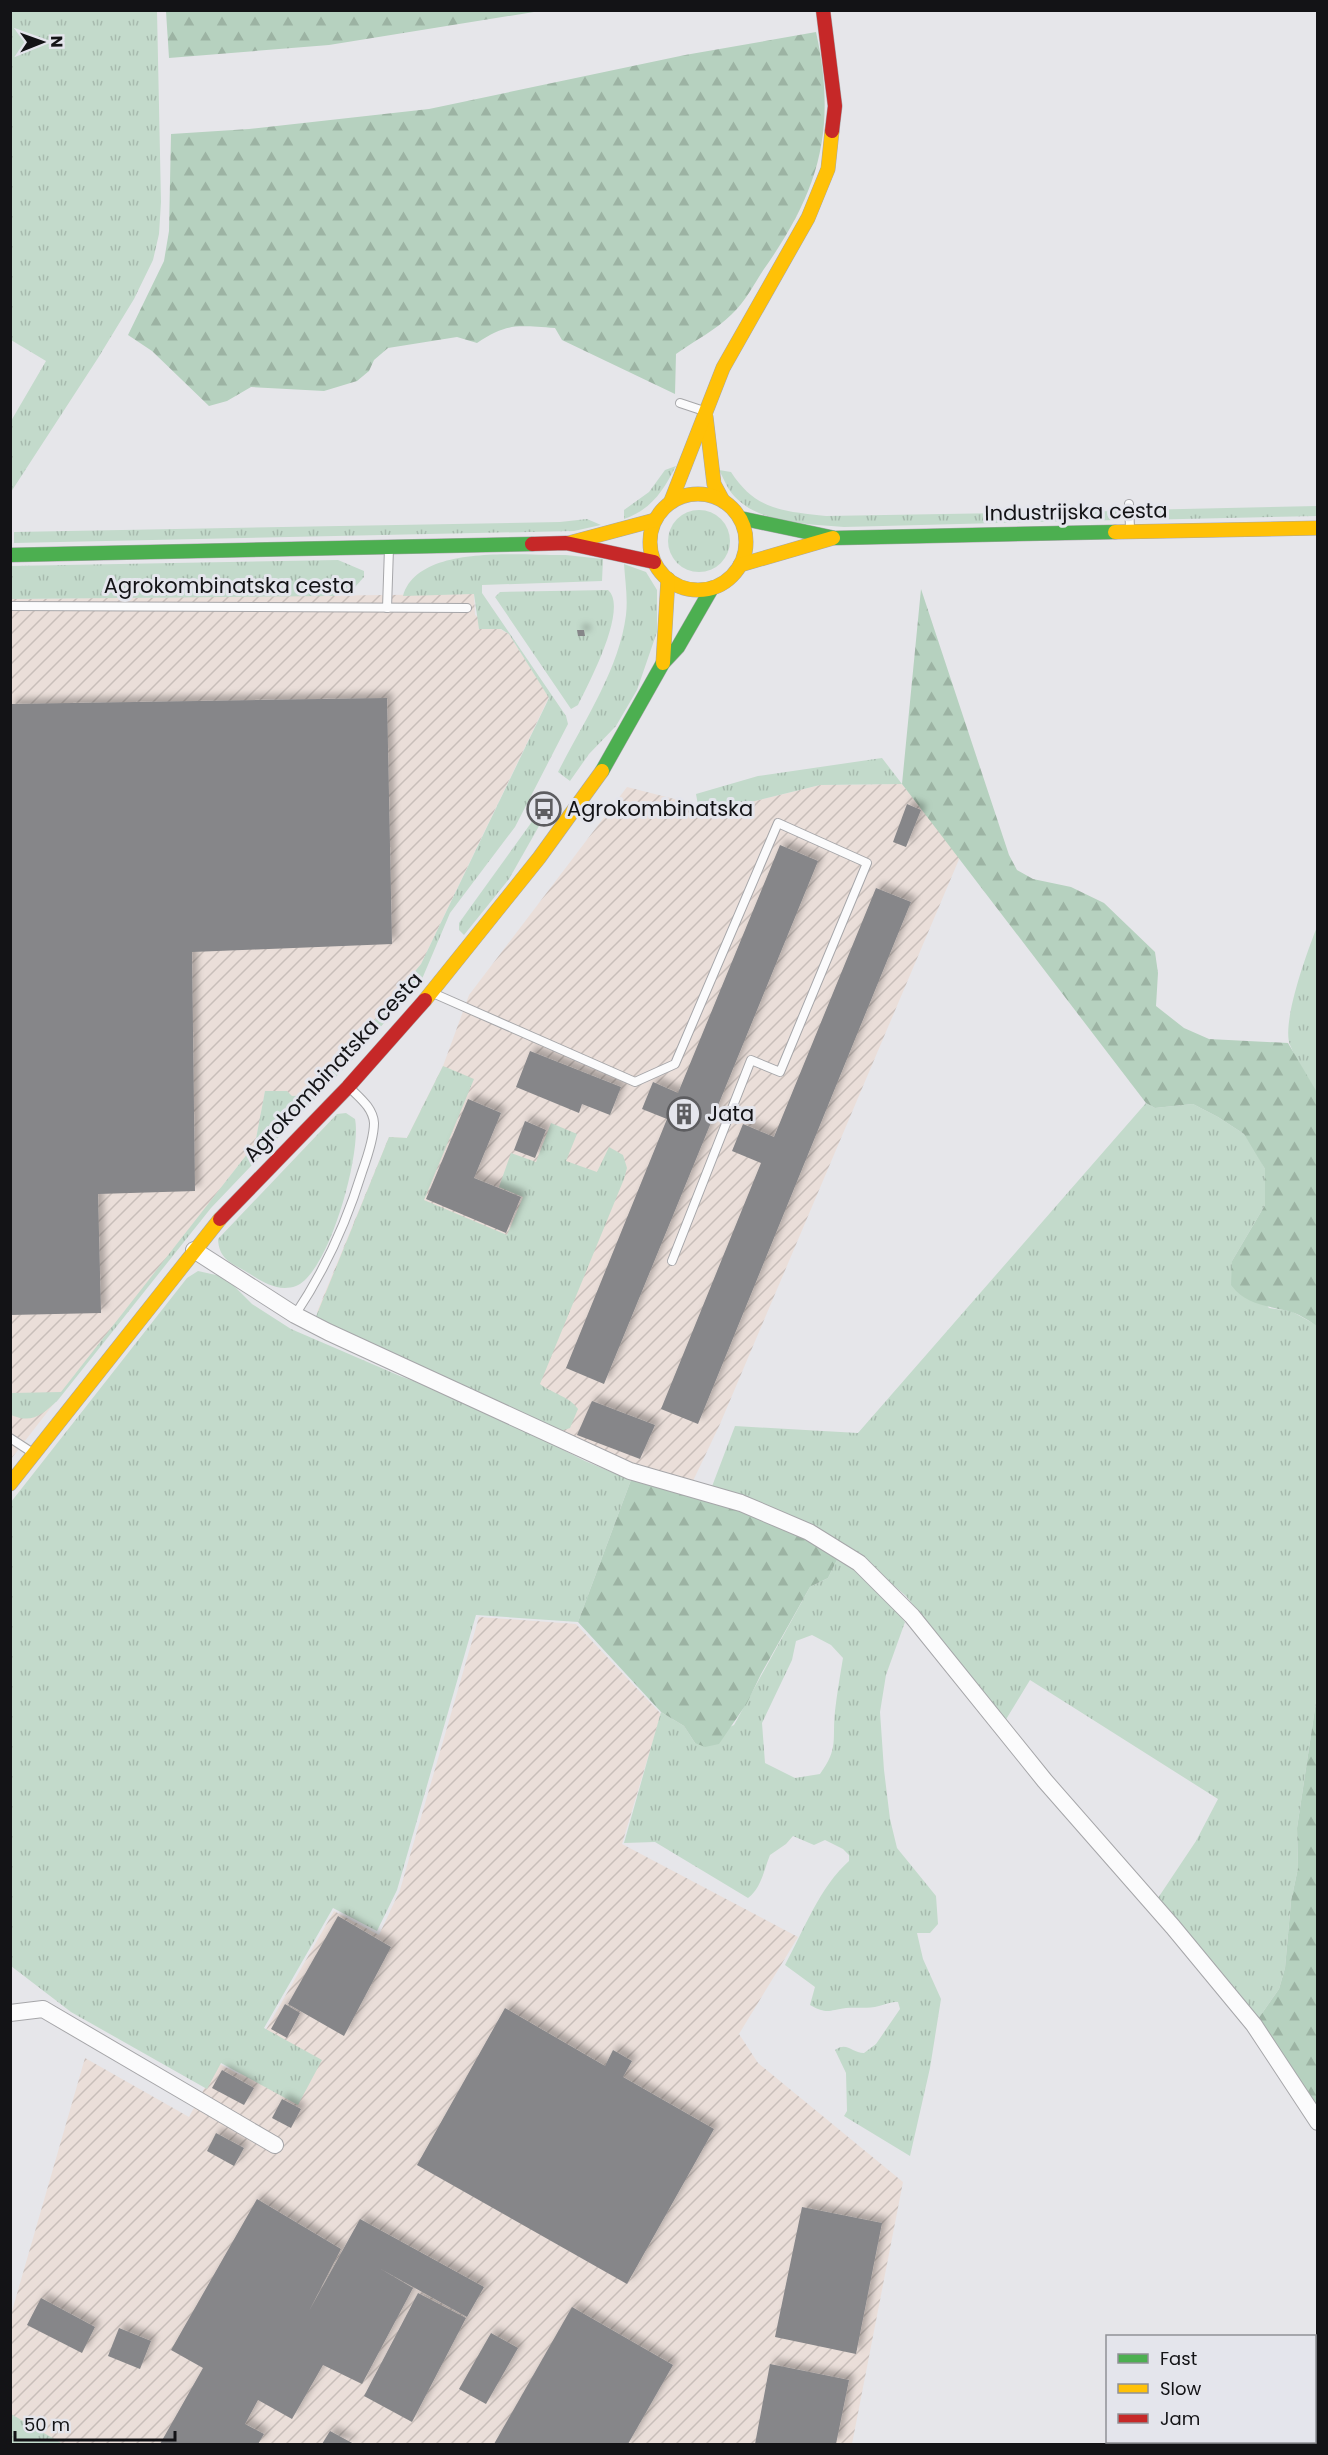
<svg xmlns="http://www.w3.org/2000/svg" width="1328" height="2455" font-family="Poppins,sans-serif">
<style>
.industrial{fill:url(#industrial-furrows)}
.grass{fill:url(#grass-tufts);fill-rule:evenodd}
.forest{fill:url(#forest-firs)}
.building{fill:#868689;filter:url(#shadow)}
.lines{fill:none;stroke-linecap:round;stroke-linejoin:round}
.lane-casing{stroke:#a6a6a9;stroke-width:10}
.street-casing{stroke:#a6a6a9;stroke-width:18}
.fast-casing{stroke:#a6a6a9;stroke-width:15}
.slow-casing{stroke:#a6a6a9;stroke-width:15}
.jam-casing{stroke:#a6a6a9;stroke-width:15}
.lane{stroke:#fbfbfc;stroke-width:8}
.street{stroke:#fbfbfc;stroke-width:16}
.fast{stroke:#4caf50;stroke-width:14}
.slow{stroke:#ffc107;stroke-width:14}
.jam{stroke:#c62828;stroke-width:14}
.labels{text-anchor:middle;stroke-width:6;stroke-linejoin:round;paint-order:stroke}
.street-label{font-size:21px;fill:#131316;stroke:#e4e5ec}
.poi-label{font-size:21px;fill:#131316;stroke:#e4e5ec;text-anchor:start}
</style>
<defs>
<pattern id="industrial-furrows" width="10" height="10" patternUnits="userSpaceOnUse" patternTransform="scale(1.5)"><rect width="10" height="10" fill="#eaded9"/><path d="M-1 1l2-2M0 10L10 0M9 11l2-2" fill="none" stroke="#c8beba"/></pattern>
<pattern id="grass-tufts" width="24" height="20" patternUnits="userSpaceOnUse" patternTransform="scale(1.5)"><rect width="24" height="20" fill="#c3dacb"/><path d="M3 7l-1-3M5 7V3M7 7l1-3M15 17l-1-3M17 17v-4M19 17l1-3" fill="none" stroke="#a7baae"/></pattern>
<pattern id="forest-firs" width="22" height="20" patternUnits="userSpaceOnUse" patternTransform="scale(1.5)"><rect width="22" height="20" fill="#b6d1bf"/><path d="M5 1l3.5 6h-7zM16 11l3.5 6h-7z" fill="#9cb3a3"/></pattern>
<filter id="shadow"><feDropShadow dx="5.5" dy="-5.5" stdDeviation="3" flood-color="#0004"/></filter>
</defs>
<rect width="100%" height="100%" fill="#e6e6ea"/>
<g class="industrial">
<path d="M474,594L475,615L509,634L549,697L421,964L313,1095L292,1096L265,1092L255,1144L11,1459V599Z"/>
<path d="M902,784L960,857L720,1424L693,1481L637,1465L372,1344L317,1312L389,1137L407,1138L443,1066L469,995L627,787L698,805L747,803L820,785Z"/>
<path d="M479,1617L576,1624L661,1714L622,1844L798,1937L739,2034L758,2063L903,2182L852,2444H58L11,2420L10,2318L85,2058L189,2117L218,2063L240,2075L334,1911L379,1935L400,1890Z"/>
</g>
<g class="grass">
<path d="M11,10L157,11L161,202L159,234L153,260L134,299L98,358L11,492V421L46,361L11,340Z"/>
<path d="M676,466C663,491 652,509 624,519V510L649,492L665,470Z"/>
<path d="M719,470L731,472C756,511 784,511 826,516L1118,511V520L844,527C807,524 754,524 730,491C726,485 723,477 719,470Z"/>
<path d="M1317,506V516L1138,520V510Z"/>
<circle cx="699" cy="541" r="31"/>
<path d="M587,519L601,525L574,531L14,543V532L560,522Z"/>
<path d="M566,555L603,559L602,581L482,585V593L566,716L568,724L515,827L450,913L422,979L353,1059L211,1208L58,1400C42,1415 32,1424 11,1415V1393L61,1392L255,1144L265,1091H287L292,1096L313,1095L421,964L549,698L509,634L501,629H479L474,594L403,596C418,543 522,556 566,555Z"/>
<path d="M338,560L364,571V577L355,587L336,596L11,599L10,566Z"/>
<path d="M624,564L646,572L657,590V632L637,690L616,726L589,754L570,781L558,772C583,723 619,670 626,615C628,598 625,580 624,564Z"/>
<path d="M608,590C629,608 588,685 578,705L571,709L495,597L500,592Z"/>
<path d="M882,758L902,784L820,785L747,803L698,805L696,794L758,776Z"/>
<path d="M536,816L543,819L509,879L464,935L459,930V923Z"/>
<path d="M1317,927V1094C1309,1078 1297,1062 1290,1045C1281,1023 1308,949 1317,927Z"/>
<path d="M443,1066L474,1079L424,1200L507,1235L523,1197L499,1187L511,1153L536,1162L551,1123L577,1134L566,1161L597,1172L609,1147L623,1155L627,1168L624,1179L540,1384C553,1394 569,1396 578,1409L570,1428L561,1431L315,1319L389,1137L407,1138Z"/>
<path d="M1146,1103L1155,1108L1193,1104L1218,1117L1244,1134L1254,1148L1265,1169V1205L1232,1261L1269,1308L1291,1311L1318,1326L1317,1695L1297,1828L1298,1868L1291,1901L1285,1968L1279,1989L1258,2019L1158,1898L1196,1841L1218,1799L1030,1680L1005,1721L906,1596L857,1554L711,1489L735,1426L858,1433Z"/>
<path d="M346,1113L355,1119C362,1152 329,1273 296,1286C277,1293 260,1280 245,1271C229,1262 219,1258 218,1239L337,1114Z"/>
<path d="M198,1271L225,1277L252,1304L291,1329L400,1376L465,1400L585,1461L631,1480L578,1622L476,1615L397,1890L377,1931L333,1908L264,2028L322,2060L298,2105L221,2063L207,2089L71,2012L11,1966V1502L187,1278Z"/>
<path d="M839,1556L881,1593L905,1622L886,1675L880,1712L884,1770L890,1819L897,1848L936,1896L938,1924L930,1933H917L923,1959L941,1999L930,2068L910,2156L844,2116L847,2111L846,2073L835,2050C847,2041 852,2053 864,2053L876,2044L900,2009L898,2002C890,2002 887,2004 879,2006C868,2009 857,2007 846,2008C829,2010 828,2015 810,2005L815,1987L785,1965C804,1930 819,1888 849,1861V1855L843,1849L825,1840L814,1845L793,1836L786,1844L770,1855C764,1869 762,1887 748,1898L655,1842L624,1843L661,1712L684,1726L695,1743L734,1725L810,1587L828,1578ZM812,1635L831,1645L843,1658C840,1676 837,1693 835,1711C832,1740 839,1748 820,1774L795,1778L765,1763L762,1723L792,1660L796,1641Z"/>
<path d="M11,2414L63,2444H11Z"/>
</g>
<g class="forest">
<path d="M166,11V10L540,11L329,45L169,58Z"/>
<path d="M816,32C837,128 820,190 764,269C754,284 745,302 732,314C716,330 694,341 676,354L675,394L562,340L555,328C518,326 508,322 477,343L457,337L388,348L374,360L369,371L357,381L324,391L251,387L227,401L209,406L152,351L128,335L164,261L169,231L171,134L249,129L429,109L685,55Z"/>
<path d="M921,589L1009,855L1017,870L1033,879L1071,887L1104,903L1155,952L1158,973L1156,1006L1184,1028L1209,1039L1288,1043L1318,1094L1317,1326C1309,1321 1298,1313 1288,1311C1265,1305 1246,1305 1231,1285L1232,1261L1265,1205V1169L1244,1134L1218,1117L1193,1104L1155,1108L1146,1103L902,784Z"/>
<path d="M631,1480L759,1516L839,1556L828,1578L810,1587L761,1674L747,1703L719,1744L705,1747L695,1743L684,1726L661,1712L578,1622Z"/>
<path d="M1317,1695V2106L1258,2019L1279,1989L1285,1968L1291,1901L1298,1868L1297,1828Z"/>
</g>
<g class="building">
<path d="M577,630H584L585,636H578Z"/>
<path d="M387,698L392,944L192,952L195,1191L98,1194L101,1313L10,1315V704Z"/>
<path d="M907,804L921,810L906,847L893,842Z"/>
<path d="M780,845L818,861L604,1384L566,1368L667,1119L642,1109L653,1082L678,1093Z"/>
<path d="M876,888L911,902L698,1424L661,1409L761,1163L732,1151L743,1124L774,1137Z"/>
<path d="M530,1051L621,1087L610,1115L582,1104L579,1113L516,1087Z"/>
<path d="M468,1099L501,1113L474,1178L521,1197L506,1233L426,1199Z"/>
<path d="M525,1121L546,1130L535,1158L514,1150Z"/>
<path d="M592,1401L655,1425L640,1459L577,1435Z"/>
<path d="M338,1916L391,1947L344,2036L288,2004Z"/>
<path d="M285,2004L300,2013L287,2038L271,2029Z"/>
<path d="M505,2008L605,2066L613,2050L632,2061L623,2077L714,2129L627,2284L417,2165Z"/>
<path d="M222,2070L254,2088L244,2105L212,2088Z"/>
<path d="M282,2099L301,2109L291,2128L272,2118Z"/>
<path d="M216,2133L244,2148L234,2166L207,2151Z"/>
<path d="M257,2199L341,2249L309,2311L360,2219L484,2287L467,2317L379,2268L413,2288L362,2384L323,2365L292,2419L258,2400L245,2424L264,2434L258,2444H160L203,2368L171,2350Z"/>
<path d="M802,2207L882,2223L856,2354L775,2337Z"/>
<path d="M418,2293L466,2318L412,2422L364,2396Z"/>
<path d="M41,2298L95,2327L82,2353L27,2325Z"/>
<path d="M572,2307L673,2365L628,2444H494Z"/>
<path d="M119,2328L151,2341L140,2369L108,2356Z"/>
<path d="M491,2333L518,2348L486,2404L459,2389Z"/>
<path d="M770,2364L849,2380L836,2444H755Z"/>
<path d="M330,2431L354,2444H322Z"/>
</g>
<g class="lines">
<g class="lane-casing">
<g id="lane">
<path d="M680,403L707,412"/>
<path d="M1129,504L1130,528"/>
<path d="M10,606L467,608"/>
<path d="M387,608L389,548"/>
<path d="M435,994L635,1082L675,1064L778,823L867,863L780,1072L751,1060L672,1261"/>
<path d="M295,1315C325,1270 346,1224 362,1172C367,1158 374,1138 374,1123C373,1108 360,1098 351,1089"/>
<path d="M10,1438L33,1453"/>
</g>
</g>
<g class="street-casing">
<g id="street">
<path d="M194,1250L295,1315L328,1332L630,1471L741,1503L809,1532L859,1563L912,1616L1045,1781L1173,1927L1254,2025L1318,2122"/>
<path d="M10,2013L43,2009L275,2145"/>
</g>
</g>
<g class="fast-casing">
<g id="fast">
<path d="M740,518L835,538L1115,532"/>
<path d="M10,555L532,544"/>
<path d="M602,771L663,663L678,647L712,588"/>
</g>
</g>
<g class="slow-casing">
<g id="slow">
<path d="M706,417L714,484L722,499"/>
<circle cx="698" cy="542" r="48"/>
<path d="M671,501L723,368L808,218L828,169L832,131"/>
<path d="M1115,532L1318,528"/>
<path d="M569,543L655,520"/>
<path d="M740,565L833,538"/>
<path d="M663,663L668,579"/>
<path d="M425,1000L539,858L602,771"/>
<path d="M10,1484L220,1219"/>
</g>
</g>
<g class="jam-casing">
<g id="jam">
<path d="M823,10L835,106L832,131"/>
<path d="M532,544L566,543L654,562"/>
<path d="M220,1219L348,1087L425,1000"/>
</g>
</g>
<use href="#lane" class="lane"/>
<use href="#street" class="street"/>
<use href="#fast" class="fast"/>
<use href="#slow" class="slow"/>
<use href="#jam" class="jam"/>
</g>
<defs>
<g id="bus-ring" transform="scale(1.725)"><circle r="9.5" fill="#e4e5ec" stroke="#5d5d60" stroke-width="1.5"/><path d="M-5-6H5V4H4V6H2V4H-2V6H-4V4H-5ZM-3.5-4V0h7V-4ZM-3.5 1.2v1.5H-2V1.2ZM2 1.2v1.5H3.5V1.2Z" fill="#5d5d60"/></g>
<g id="building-ring" transform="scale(1.725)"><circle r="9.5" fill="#e4e5ec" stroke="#5d5d60" stroke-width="1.5"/><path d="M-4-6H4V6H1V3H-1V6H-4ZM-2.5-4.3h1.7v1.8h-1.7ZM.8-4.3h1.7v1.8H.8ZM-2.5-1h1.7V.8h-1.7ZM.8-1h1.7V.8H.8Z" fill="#5d5d60"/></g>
</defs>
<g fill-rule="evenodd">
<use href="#bus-ring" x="544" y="809"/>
<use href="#building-ring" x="684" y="1114"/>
</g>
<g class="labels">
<g class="street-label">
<text transform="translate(1076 512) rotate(-1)" y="7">Industrijska cesta</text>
<text x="229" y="593">Agrokombinatska cesta</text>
<text transform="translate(333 1067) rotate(-47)" y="7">Agrokombinatska cesta</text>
</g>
<g class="poi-label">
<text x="567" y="816">Agrokombinatska</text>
<text x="707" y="1121">Jata</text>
</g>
</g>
<rect width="1328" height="2455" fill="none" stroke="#131316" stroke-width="24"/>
<rect x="1106" y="2335" width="210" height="108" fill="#e4e5ec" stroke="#909196" stroke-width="1.5"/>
<rect x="1118" y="2354" width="30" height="9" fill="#4caf50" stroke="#909196" stroke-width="1.5"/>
<text x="1160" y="2365" font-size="18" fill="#131316">Fast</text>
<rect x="1118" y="2384" width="30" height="9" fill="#ffc107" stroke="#909196" stroke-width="1.5"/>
<text x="1160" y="2395" font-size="18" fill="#131316">Slow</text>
<rect x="1118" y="2414" width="30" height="9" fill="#c62828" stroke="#909196" stroke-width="1.5"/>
<text x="1160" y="2425" font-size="18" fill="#131316">Jam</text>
<g transform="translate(42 42) rotate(89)" stroke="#e4e5ec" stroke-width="4.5" paint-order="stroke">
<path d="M0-4.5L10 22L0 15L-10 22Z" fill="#131316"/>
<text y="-9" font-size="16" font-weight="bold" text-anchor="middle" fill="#131316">N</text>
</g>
<path d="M15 2431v9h160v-9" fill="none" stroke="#131316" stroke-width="3"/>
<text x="24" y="2431" font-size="18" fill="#131316" stroke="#e4e5ec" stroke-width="4.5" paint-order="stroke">50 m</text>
</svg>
